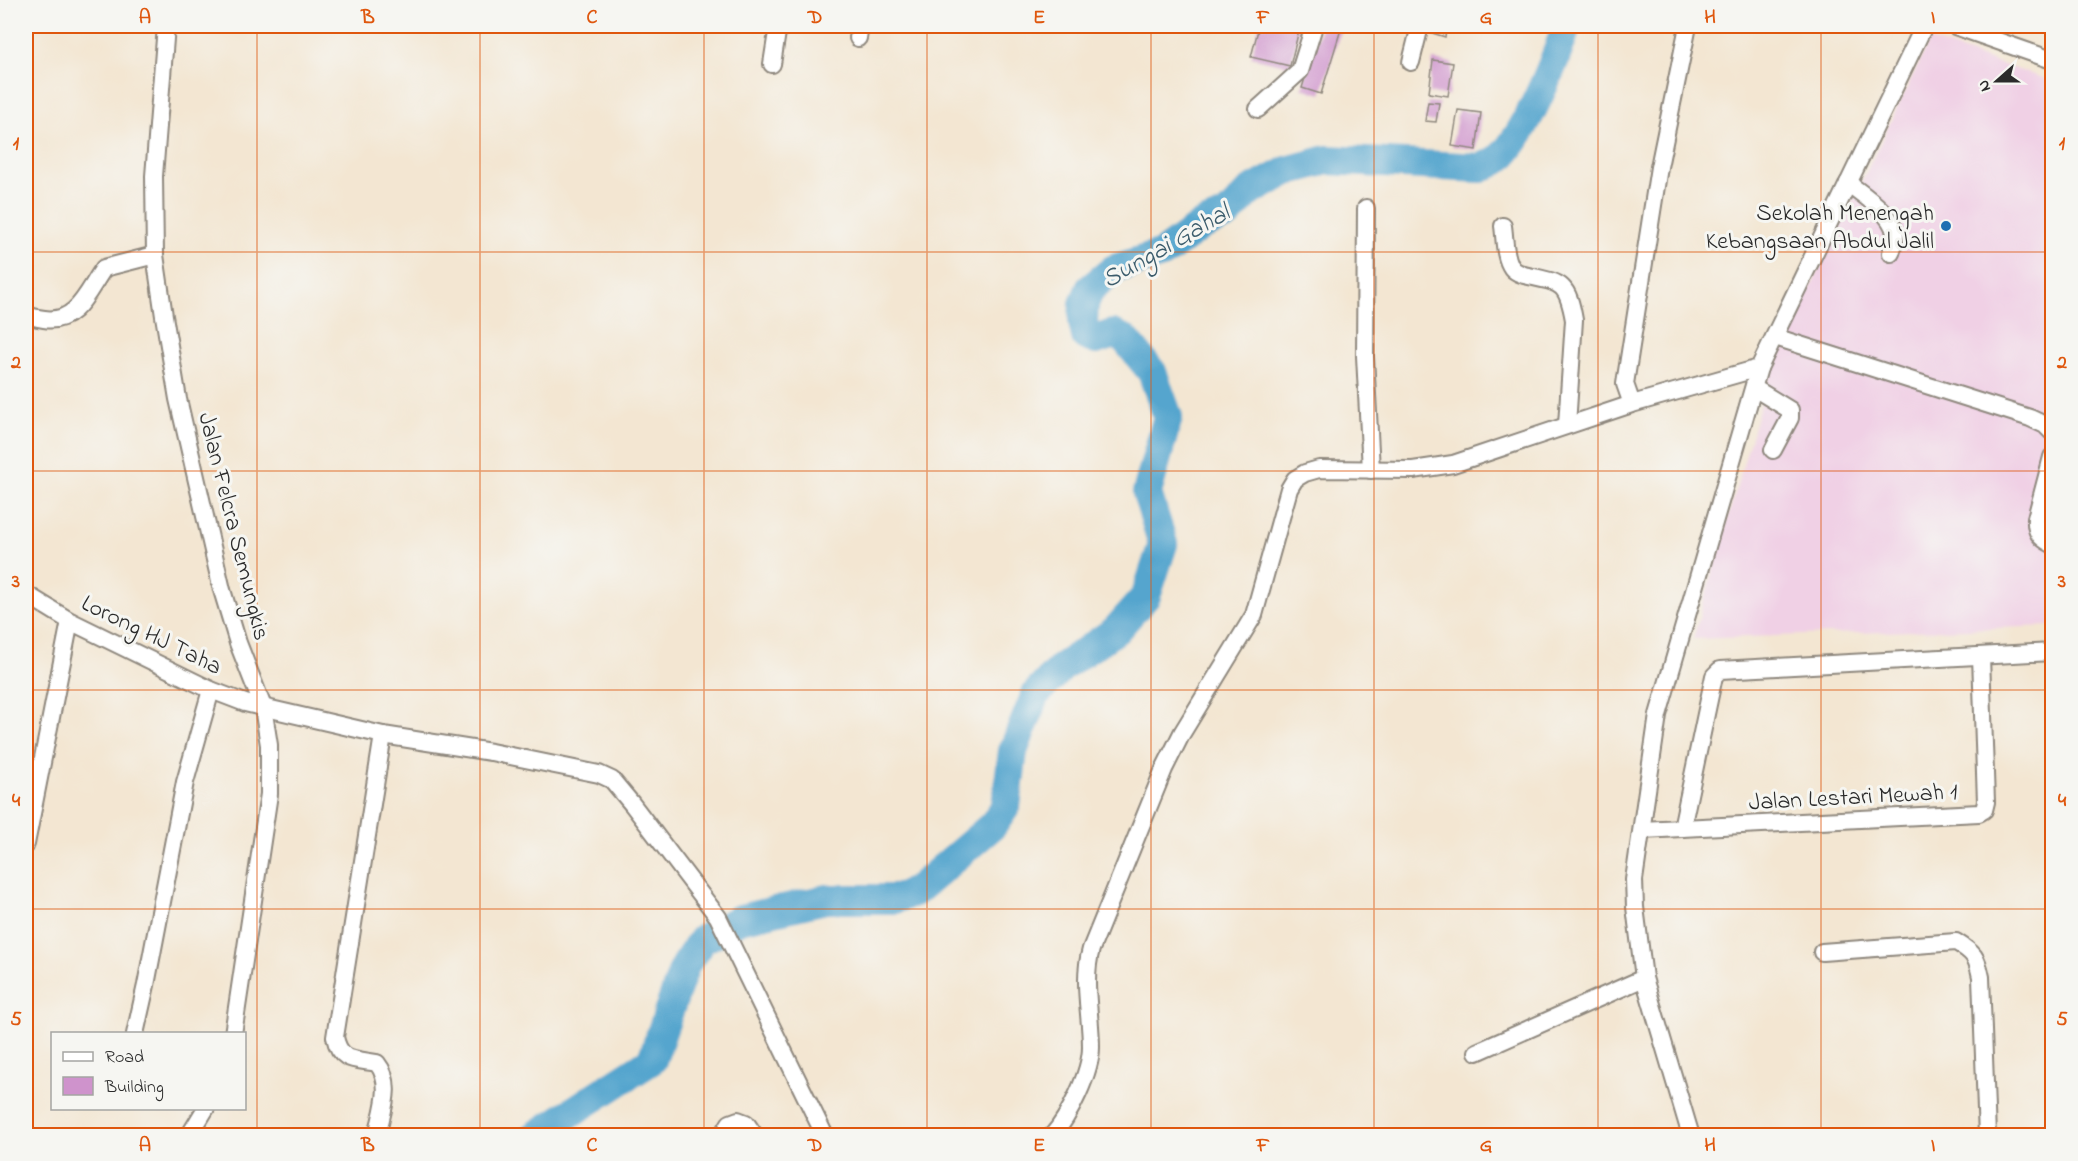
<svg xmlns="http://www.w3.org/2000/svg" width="2078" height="1161" font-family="'Indie Flower',sans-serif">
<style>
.built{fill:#f0d0e5}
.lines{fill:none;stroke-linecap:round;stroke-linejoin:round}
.river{stroke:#54a5ce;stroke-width:30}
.building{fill:#cf93cc}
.minor-casing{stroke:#8f887e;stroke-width:20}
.minor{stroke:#fff;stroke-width:16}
.grid{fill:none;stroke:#df570e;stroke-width:1.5;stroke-opacity:0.55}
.poi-dot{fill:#1f6fb2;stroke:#f6f6f2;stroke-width:2}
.labels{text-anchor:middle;stroke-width:6;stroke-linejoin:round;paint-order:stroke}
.poi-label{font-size:24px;fill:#2b2b2b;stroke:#f6f6f2;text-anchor:end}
.street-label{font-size:24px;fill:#2b2b2b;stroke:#f6f6f2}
.water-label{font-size:26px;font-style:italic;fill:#3b5c6c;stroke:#f6f6f2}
.neatline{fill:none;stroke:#df570e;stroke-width:2}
.grid-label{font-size:20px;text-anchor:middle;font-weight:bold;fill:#df570e}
</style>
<rect width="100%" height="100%" fill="#f6f6f2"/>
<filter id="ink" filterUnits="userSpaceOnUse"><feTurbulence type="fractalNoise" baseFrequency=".0167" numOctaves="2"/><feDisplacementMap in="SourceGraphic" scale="12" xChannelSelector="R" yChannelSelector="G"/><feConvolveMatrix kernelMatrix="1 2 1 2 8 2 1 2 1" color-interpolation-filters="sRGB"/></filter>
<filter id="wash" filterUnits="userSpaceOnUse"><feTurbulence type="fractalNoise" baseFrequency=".008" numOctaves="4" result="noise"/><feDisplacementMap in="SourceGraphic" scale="24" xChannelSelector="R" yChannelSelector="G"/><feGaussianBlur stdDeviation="1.35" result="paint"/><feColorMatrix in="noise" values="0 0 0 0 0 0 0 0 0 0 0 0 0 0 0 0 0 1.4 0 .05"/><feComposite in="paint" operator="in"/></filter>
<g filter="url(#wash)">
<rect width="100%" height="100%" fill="#f3e6d2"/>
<path class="built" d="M1930,40L2052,81V626L1693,639L1770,371Z"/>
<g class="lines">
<path class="river" d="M535,1136L652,1060L685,965L702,940L740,919L826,899H895L916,891L993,825L1006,806L1013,751L1036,694L1062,667L1116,630L1146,596L1163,544L1147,493L1168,417L1152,372L1125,339L1113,334L1096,340L1086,336L1083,322L1084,304L1090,289L1114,269L1162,254L1202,225L1227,215L1249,192L1287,171L1327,160L1481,168C1487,165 1496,162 1501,157C1525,135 1557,58 1566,26"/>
</g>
<g id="blocks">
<g class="building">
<path d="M1259,26H1300L1290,66L1251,57Z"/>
<path d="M1321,26H1342L1321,94L1302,88Z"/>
<path d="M1431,26H1447L1445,37L1429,32Z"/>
<path d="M1433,60L1453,63L1448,96L1429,93Z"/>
<path d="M1428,102L1439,103L1436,122L1425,121Z"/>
<path d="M1458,110L1481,113L1476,150L1452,146Z"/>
</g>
</g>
</g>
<g filter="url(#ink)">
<use href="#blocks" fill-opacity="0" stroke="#8f887e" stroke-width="1.5"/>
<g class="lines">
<g class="minor-casing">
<g id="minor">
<path d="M166,26L154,176L155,255L164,316L178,399L222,590L238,643L263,707L269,745V794L233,1034"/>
<path d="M1955,26L2052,60"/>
<path d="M858,38L860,26"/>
<path d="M1411,62L1420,26"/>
<path d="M772,64L778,26"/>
<path d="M1258,109L1300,71L1314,26"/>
<path d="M1848,183C1863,195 1892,213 1895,233C1896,239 1893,247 1891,253"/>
<path d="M1366,208L1365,356L1371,470"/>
<path d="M1503,226C1505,239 1504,257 1512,268C1515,272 1519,273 1524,275C1560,283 1567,280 1574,320L1567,425"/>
<path d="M26,314C31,317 37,318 44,319C77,324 88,290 104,268L155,255"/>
<path d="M1775,337L2030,418L2045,425L2052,432"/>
<path d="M1754,388L1790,410V418L1773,450"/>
<path d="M1632,404L1625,384L1659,167L1688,26"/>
<path d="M2052,457L2036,518C2035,532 2040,538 2052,544"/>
<path d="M26,594L70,621L211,690L245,703L383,735L491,752L599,774L612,780L632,804L718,917L825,1136"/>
<path d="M1682,828L1714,676L1720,670L2052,652"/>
<path d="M1642,830L1979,813L1984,810L1986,802L1981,656"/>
<path d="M26,844L70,621"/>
<path d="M1822,952L1956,942C1974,953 1977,957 1981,977L1987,1136"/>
<path d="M135,1034L146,985L185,782L211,690"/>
<path d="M1477,1052L1644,978"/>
<path d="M189,1136L206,1108"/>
<path d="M377,1136C382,1111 394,1084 377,1063C355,1059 340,1062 335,1037L383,735"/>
<path d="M722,1136L730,1123L738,1120L746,1123L755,1136"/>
<path d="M1052,1136C1069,1117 1091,1072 1091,1047C1091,1014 1082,981 1091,949L1164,769L1182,733L1254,615L1289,489L1295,479L1305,473L1319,469L1413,470L1453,464L1632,404L1759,368L1924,26"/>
<path d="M1691,1136L1644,978L1635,907L1634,880L1658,715L1759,368"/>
</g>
</g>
<use href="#minor" class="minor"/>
</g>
</g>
<path class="grid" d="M257,26V1136M480,26V1136M704,26V1136M927,26V1136M1151,26V1136M1374,26V1136M1598,26V1136M1821,26V1136M26,252H2052M26,471H2052M26,690H2052M26,909H2052"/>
<circle class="poi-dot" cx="1946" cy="226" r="6"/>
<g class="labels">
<g class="poi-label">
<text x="1934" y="220">Sekolah Menengah<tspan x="1934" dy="28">Kebangsaan Abdul Jalil</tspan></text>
</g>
<g class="street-label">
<text transform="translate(235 526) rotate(76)" y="8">Jalan Felcra Semungkis</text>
<text transform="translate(152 634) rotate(26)" y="8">Lorong HJ Taha</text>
<text transform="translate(1853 796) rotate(-3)" y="8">Jalan Lestari Mewah 1</text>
</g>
<g class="water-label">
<text transform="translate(1165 245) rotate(-30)" y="9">Sungai Gahal</text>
</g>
</g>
<rect width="2078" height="1161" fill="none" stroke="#f6f6f2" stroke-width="66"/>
<rect x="51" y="1032" width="195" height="78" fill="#f6f6f2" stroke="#a5a5a2" stroke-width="1.5"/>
<rect x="63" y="1052" width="30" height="9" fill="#ffffff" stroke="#a5a5a2" stroke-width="1.5"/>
<text x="105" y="1062" font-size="18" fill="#2b2b2b">Road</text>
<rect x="63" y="1077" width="30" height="18" fill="#cf93cc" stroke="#a5a5a2" stroke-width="1.5"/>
<text x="105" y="1092" font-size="18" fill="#2b2b2b">Building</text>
<g transform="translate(1997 81) rotate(249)" stroke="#f6f6f2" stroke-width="4.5" paint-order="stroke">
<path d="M0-4.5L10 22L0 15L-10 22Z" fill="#2b2b2b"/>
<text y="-9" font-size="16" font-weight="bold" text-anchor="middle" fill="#2b2b2b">N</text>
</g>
<rect x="33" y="33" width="2012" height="1095" class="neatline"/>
<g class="grid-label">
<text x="145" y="23">A</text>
<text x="368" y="23">B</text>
<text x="592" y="23">C</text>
<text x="815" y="23">D</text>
<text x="1039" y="23">E</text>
<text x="1263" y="23">F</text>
<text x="1486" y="23">G</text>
<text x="1710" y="23">H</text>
<text x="1933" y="23">I</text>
<text x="16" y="149">1</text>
<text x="2062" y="149">1</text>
<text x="16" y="368">2</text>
<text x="2062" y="368">2</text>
<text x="16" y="587">3</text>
<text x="2062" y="587">3</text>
<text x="16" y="806">4</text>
<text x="2062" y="806">4</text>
<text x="16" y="1025">5</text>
<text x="2062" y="1025">5</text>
<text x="145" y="1151">A</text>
<text x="368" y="1151">B</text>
<text x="592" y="1151">C</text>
<text x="815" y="1151">D</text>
<text x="1039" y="1151">E</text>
<text x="1263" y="1151">F</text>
<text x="1486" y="1151">G</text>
<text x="1710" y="1151">H</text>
<text x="1933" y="1151">I</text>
</g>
</svg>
